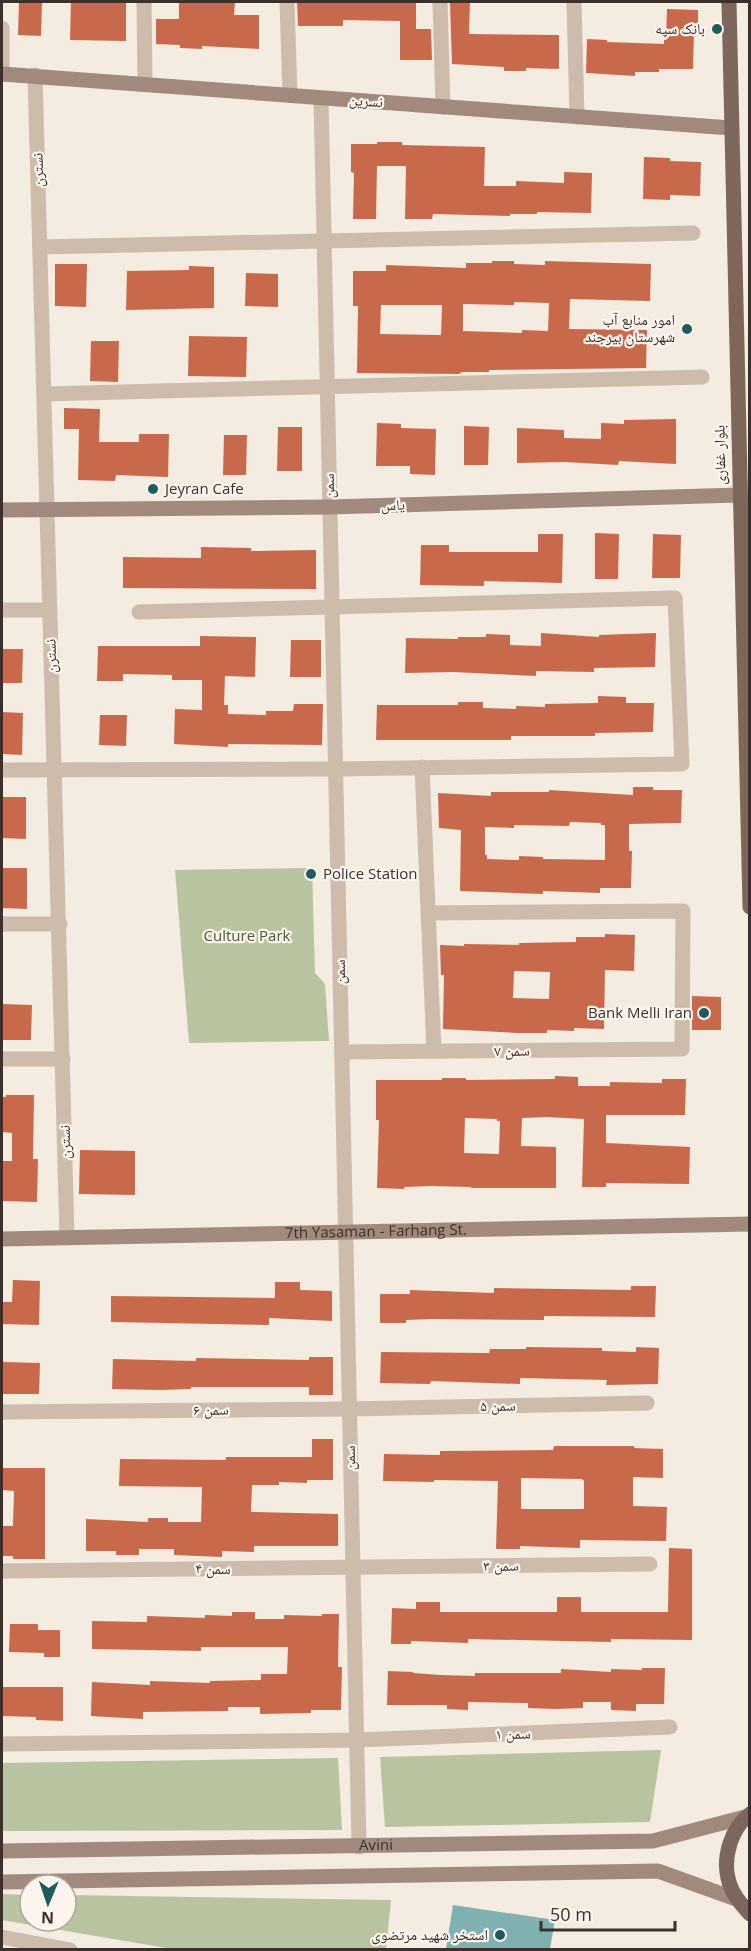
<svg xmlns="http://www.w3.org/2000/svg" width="751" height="1951" font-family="'Open Sans','Noto Naskh Arabic',sans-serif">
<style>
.green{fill:#b8c4a0}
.water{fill:#7fb0b2}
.building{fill:#c8694b;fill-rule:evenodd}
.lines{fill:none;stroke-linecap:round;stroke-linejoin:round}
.street{stroke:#cdbbac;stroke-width:15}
.secondary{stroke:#a18a7d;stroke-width:15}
.primary{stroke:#7d675c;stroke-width:15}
.poi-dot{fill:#1f5a5e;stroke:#fbf5ee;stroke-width:2}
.labels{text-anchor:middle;stroke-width:4.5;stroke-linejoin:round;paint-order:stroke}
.poi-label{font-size:15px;fill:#3b302b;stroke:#fbf5ee;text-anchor:end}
.street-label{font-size:15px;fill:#3b302b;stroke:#fbf5ee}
.park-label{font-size:15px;fill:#4a5a2e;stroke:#fbf5ee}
</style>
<rect width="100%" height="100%" fill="#f4ebe1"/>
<g class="green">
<path d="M312,868L315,973L325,984L329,1041L189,1043L175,870Z"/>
<path d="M661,1750L650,1822L385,1827L380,1757Z"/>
<path d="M338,1758L342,1830L2,1831V1763Z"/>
<path d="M2,1894L30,1895V1921H66V1895L391,1900L386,1949H172L2,1920Z"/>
</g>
<path class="water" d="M453,1905L555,1920L550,1949H446Z"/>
<g class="building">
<path d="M19,2H42L41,36L18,35Z"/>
<path d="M71,2H126V41L70,40Z"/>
<path d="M179,2H235L234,15H259V49L202,46V49L180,48V45L156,44V19H179Z"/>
<path d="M297,2H416V29H431L432,60H400V21L343,20V26H298Z"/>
<path d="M450,2H470L469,34L559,35V69L526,68V71H504V67L452,64Z"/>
<path d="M667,9L698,10V31H694L693,69H659V72H635V76L586,73L587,39L607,40V42L664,44V37H666Z"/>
<path d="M377,142H402V145L485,147L484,186H516V181L564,183V172L592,173L591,213L537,212V214H510V216L433,214L432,219H405L406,166H377L376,219H353L354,173L351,172V144H377Z"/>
<path d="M644,157L670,158V161L701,162L700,196L670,195V200L643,199Z"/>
<path d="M492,261H514V264L545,265V261L651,264L650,301L570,299L569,329L647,330L646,368L489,370V372H462L459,374L357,373L358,306H353V271H386V265L466,268V263H492ZM514,302L549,303L548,331L522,330V333L463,331V304L514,305ZM381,305H442L441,335L380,334Z"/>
<path d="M55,264H87L86,307L55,306Z"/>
<path d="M189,266L214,267V308L126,310L127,271L189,270Z"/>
<path d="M246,273L278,274V307L245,306Z"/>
<path d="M189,336L247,337L246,377L188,376Z"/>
<path d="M91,341H119L118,382L90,381Z"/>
<path d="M64,408L100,409L99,442H139V434H169L168,477L116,475L115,481L78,480L79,429H64Z"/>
<path d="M676,419V464L619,461L618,465L564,462L517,463V428L564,430V438L601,439V423L624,424V420Z"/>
<path d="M377,423L401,424V428L436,429L435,475L410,474V466H376Z"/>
<path d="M464,426L489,427L488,465H464Z"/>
<path d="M278,427H302V471H277Z"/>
<path d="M224,435H247L246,475H223Z"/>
<path d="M595,533L619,534L618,579H595Z"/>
<path d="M538,534H563L562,583L484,581V586L420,585L421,545H449V552H538Z"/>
<path d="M653,534L681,535L680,578H652Z"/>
<path d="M201,547L251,548V551L316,550V589L123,588V557L201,558Z"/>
<path d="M541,633L599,637V635L656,633L655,667L594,668V672L536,671V676L453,672L405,673L406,638L458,639V637H486V634L510,635V645L541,646Z"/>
<path d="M200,636L256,637L255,677L225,676L224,705H228V714L266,715V711H293L294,704H323L322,745L228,744V747L174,744L175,709L202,710V680H172V675L123,674V681H97L98,646H200Z"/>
<path d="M291,640H321V677H290Z"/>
<path d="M2,649H23L22,683H2Z"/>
<path d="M598,696L626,697V703H654L653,732L595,733V736H511V740H376L377,705H458V702H483V708L516,709V706L545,707V704L598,703Z"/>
<path d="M2,712L23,713L22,755L2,754Z"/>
<path d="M100,715H127L126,746L99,745Z"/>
<path d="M633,787H653V790H682L681,823L629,824V851H632L631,888H600V893L543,891V894L460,891L461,830L439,828L438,793L491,796V792H549V790L633,795ZM570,822L601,823V825H605V860L543,859V857L519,856V860L487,859V855H485V827L514,828V825L569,826Z"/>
<path d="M2,797H26V839L2,838Z"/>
<path d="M2,868H27V909L2,908Z"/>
<path d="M605,934L635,935L634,971L605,970L604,1029L574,1028V1031L547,1030V1033H518L443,1029L444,975H441L440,945L464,946V944L519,945V943L576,942V937H605ZM514,971L550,972L549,999L513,998Z"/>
<path d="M692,996L721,997V1030H692Z"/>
<path d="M2,1004L32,1005L31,1040H2Z"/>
<path d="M555,1076L578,1077V1086H610V1082L662,1083V1079H686L685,1115H606V1143L690,1147L689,1184L606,1183V1187H582L584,1119L547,1117L522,1118L521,1146L556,1147V1188H471V1187L431,1186L404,1187V1189L377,1188L379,1120H376V1080H442V1078H466V1080L555,1079ZM465,1118L497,1119V1121H500L499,1154L464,1153Z"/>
<path d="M6,1095H34L33,1159H38L37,1202L2,1201V1161H12V1133L2,1132V1097H6Z"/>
<path d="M80,1150L135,1151V1195L79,1194Z"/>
<path d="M13,1280L40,1281L39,1325L2,1324V1302H12Z"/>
<path d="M275,1282H300V1290L332,1291V1321L269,1318V1325L111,1322V1296L275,1298Z"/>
<path d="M631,1286H656L655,1317L544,1316V1320L431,1319L406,1320V1323H380V1294H410V1290L494,1293V1288L631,1290Z"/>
<path d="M526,1347L602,1348V1351L636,1352V1347L659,1348L658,1384L606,1385L607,1380L520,1378V1384L431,1381L430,1384L380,1383L381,1352L489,1353L490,1349H526Z"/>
<path d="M309,1357H333V1395H309V1387H191V1389L160,1390L112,1389L113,1359L196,1361V1358L309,1360Z"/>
<path d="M2,1362L40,1363L39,1394H2Z"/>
<path d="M312,1439H333V1480H307V1483L279,1482V1485H252L251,1512L338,1514V1546H254V1552L222,1551V1557L174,1555V1549H139V1555H116V1551H86V1519L148,1522V1518H168V1522H201L202,1487L119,1486L120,1459L226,1460V1457H312Z"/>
<path d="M554,1446H634V1448L663,1449V1478L633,1477V1506L667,1507L666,1541L580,1540V1548L520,1546V1549H496L498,1481L434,1480V1482L383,1481L384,1454L440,1455V1451L553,1450ZM521,1478L582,1479L584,1481V1509H521Z"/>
<path d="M2,1468H45V1559H13V1556H2V1526H13L14,1491L2,1490Z"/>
<path d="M669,1548L692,1549V1640L611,1639V1642L468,1639V1643L411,1641V1644H391L392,1608L416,1609V1602H440V1612H557V1597H581V1612H668Z"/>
<path d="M232,1612H255V1619H284V1615L322,1616V1614H339L338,1667H342L341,1710H311V1713L260,1714V1707H228V1711L143,1712V1719L91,1716L92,1682L150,1685V1681L210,1683V1681L261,1680V1674H287L288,1647H201V1651L92,1649V1621L147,1622V1616L205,1618V1615L232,1616Z"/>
<path d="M10,1624H38V1630H60V1657H44V1653L9,1652Z"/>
<path d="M642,1668H665L664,1704H636V1711L611,1710V1702H583V1708L556,1709L528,1708V1703L468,1702V1710L447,1709V1705H387L388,1671L413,1672V1673L440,1675L475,1676V1673H561V1669L611,1672V1669L642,1670Z"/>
<path d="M2,1687H63V1721L36,1720V1717L2,1716Z"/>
</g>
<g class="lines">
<g class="street">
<path d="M144,2L145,84"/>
<path d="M287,2L290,95"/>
<path d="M440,2L443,107"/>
<path d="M574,2L577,117"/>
<path d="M2,28V74"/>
<path d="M35,75L67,1237"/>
<path d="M321,98L359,1847"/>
<path d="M40,247L693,233"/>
<path d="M44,394L702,377"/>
<path d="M2,610H49"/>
<path d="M422,767L434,1051"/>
<path d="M2,770L336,769L682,764L675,598L139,612"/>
<path d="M2,924H60"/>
<path d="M342,1052L682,1049L683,911L428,913"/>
<path d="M2,1059H63"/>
<path d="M2,1412L349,1409L647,1403"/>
<path d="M2,1571L650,1564"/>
<path d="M2,1744L357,1740L670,1727"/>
<path d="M2,1937L70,1950"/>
</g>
<g class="secondary">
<path d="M2,74L731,128"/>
<path d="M2,510L330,507L739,495"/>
<path id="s1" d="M2,1239L750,1224"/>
<path id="s2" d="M2,1851L653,1841L745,1817"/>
<path d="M2,1882L658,1871L736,1899"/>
</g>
<g class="primary">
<path d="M729,2L750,907"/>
<path d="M750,1814C731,1828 723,1857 728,1878C731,1893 740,1903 750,1914"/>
</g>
</g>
<g class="poi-dot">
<circle cx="717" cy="29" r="6"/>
<circle cx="687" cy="329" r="6"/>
<circle cx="153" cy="489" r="6"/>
<circle cx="311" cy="874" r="6"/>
<circle cx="704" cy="1013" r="6"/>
<circle cx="500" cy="1935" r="6"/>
</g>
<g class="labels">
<g class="poi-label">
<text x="705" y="34">بانک سپه</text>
<text x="675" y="325">امور منابع آب<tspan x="675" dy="17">شهرستان بیرجند</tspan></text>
<text x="165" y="494" text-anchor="start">Jeyran Cafe</text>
<text x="323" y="879" text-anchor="start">Police Station</text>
<text x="692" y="1018">Bank Melli Iran</text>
<text x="488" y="1940">استخر شهید مرتضوی</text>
</g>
<g class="street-label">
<text transform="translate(366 101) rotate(4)" y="5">نسرین</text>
<text transform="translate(38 170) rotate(-92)" y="5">نسترن</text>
<text transform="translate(720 455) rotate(-91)" y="5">بلوار غفاری</text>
<text transform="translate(329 486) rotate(-91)" y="5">سمن</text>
<text transform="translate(393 505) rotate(-2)" y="5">یاس</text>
<text transform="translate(51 656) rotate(-92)" y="5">نسترن</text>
<text transform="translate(340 972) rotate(-91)" y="5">سمن</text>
<text transform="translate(512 1051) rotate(-1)" y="5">سمن ۷</text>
<text transform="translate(65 1142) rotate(-91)" y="5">نسترن</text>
<text dy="5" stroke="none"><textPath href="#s1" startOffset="374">7th Yasaman - Farhang St.</textPath></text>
<text transform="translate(498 1406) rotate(-1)" y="5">سمن ۵</text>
<text transform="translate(211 1410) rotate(-1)" y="5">سمن ۶</text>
<text transform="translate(350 1458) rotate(-91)" y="5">سمن</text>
<text transform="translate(501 1566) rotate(-1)" y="5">سمن ۳</text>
<text x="213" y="1574">سمن ۴</text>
<text transform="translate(513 1734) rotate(-2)" y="5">سمن ۱</text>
<text dy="5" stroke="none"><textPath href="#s2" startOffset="374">Avini</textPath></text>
</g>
<g class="park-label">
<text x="247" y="941">Culture Park</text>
</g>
</g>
<rect width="751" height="1951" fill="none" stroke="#3b302b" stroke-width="6"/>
<g transform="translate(48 1903) rotate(182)"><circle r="28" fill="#fbf5ee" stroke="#aea6a0" stroke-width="1.5"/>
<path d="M0-4.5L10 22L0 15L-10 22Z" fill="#1f5a5e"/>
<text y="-9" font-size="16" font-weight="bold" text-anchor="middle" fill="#3b302b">N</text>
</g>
<path d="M541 1921v9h134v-9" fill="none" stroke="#3b302b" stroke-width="3"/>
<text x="550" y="1921" font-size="18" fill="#3b302b" stroke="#fbf5ee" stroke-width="4.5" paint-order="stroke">50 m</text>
</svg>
